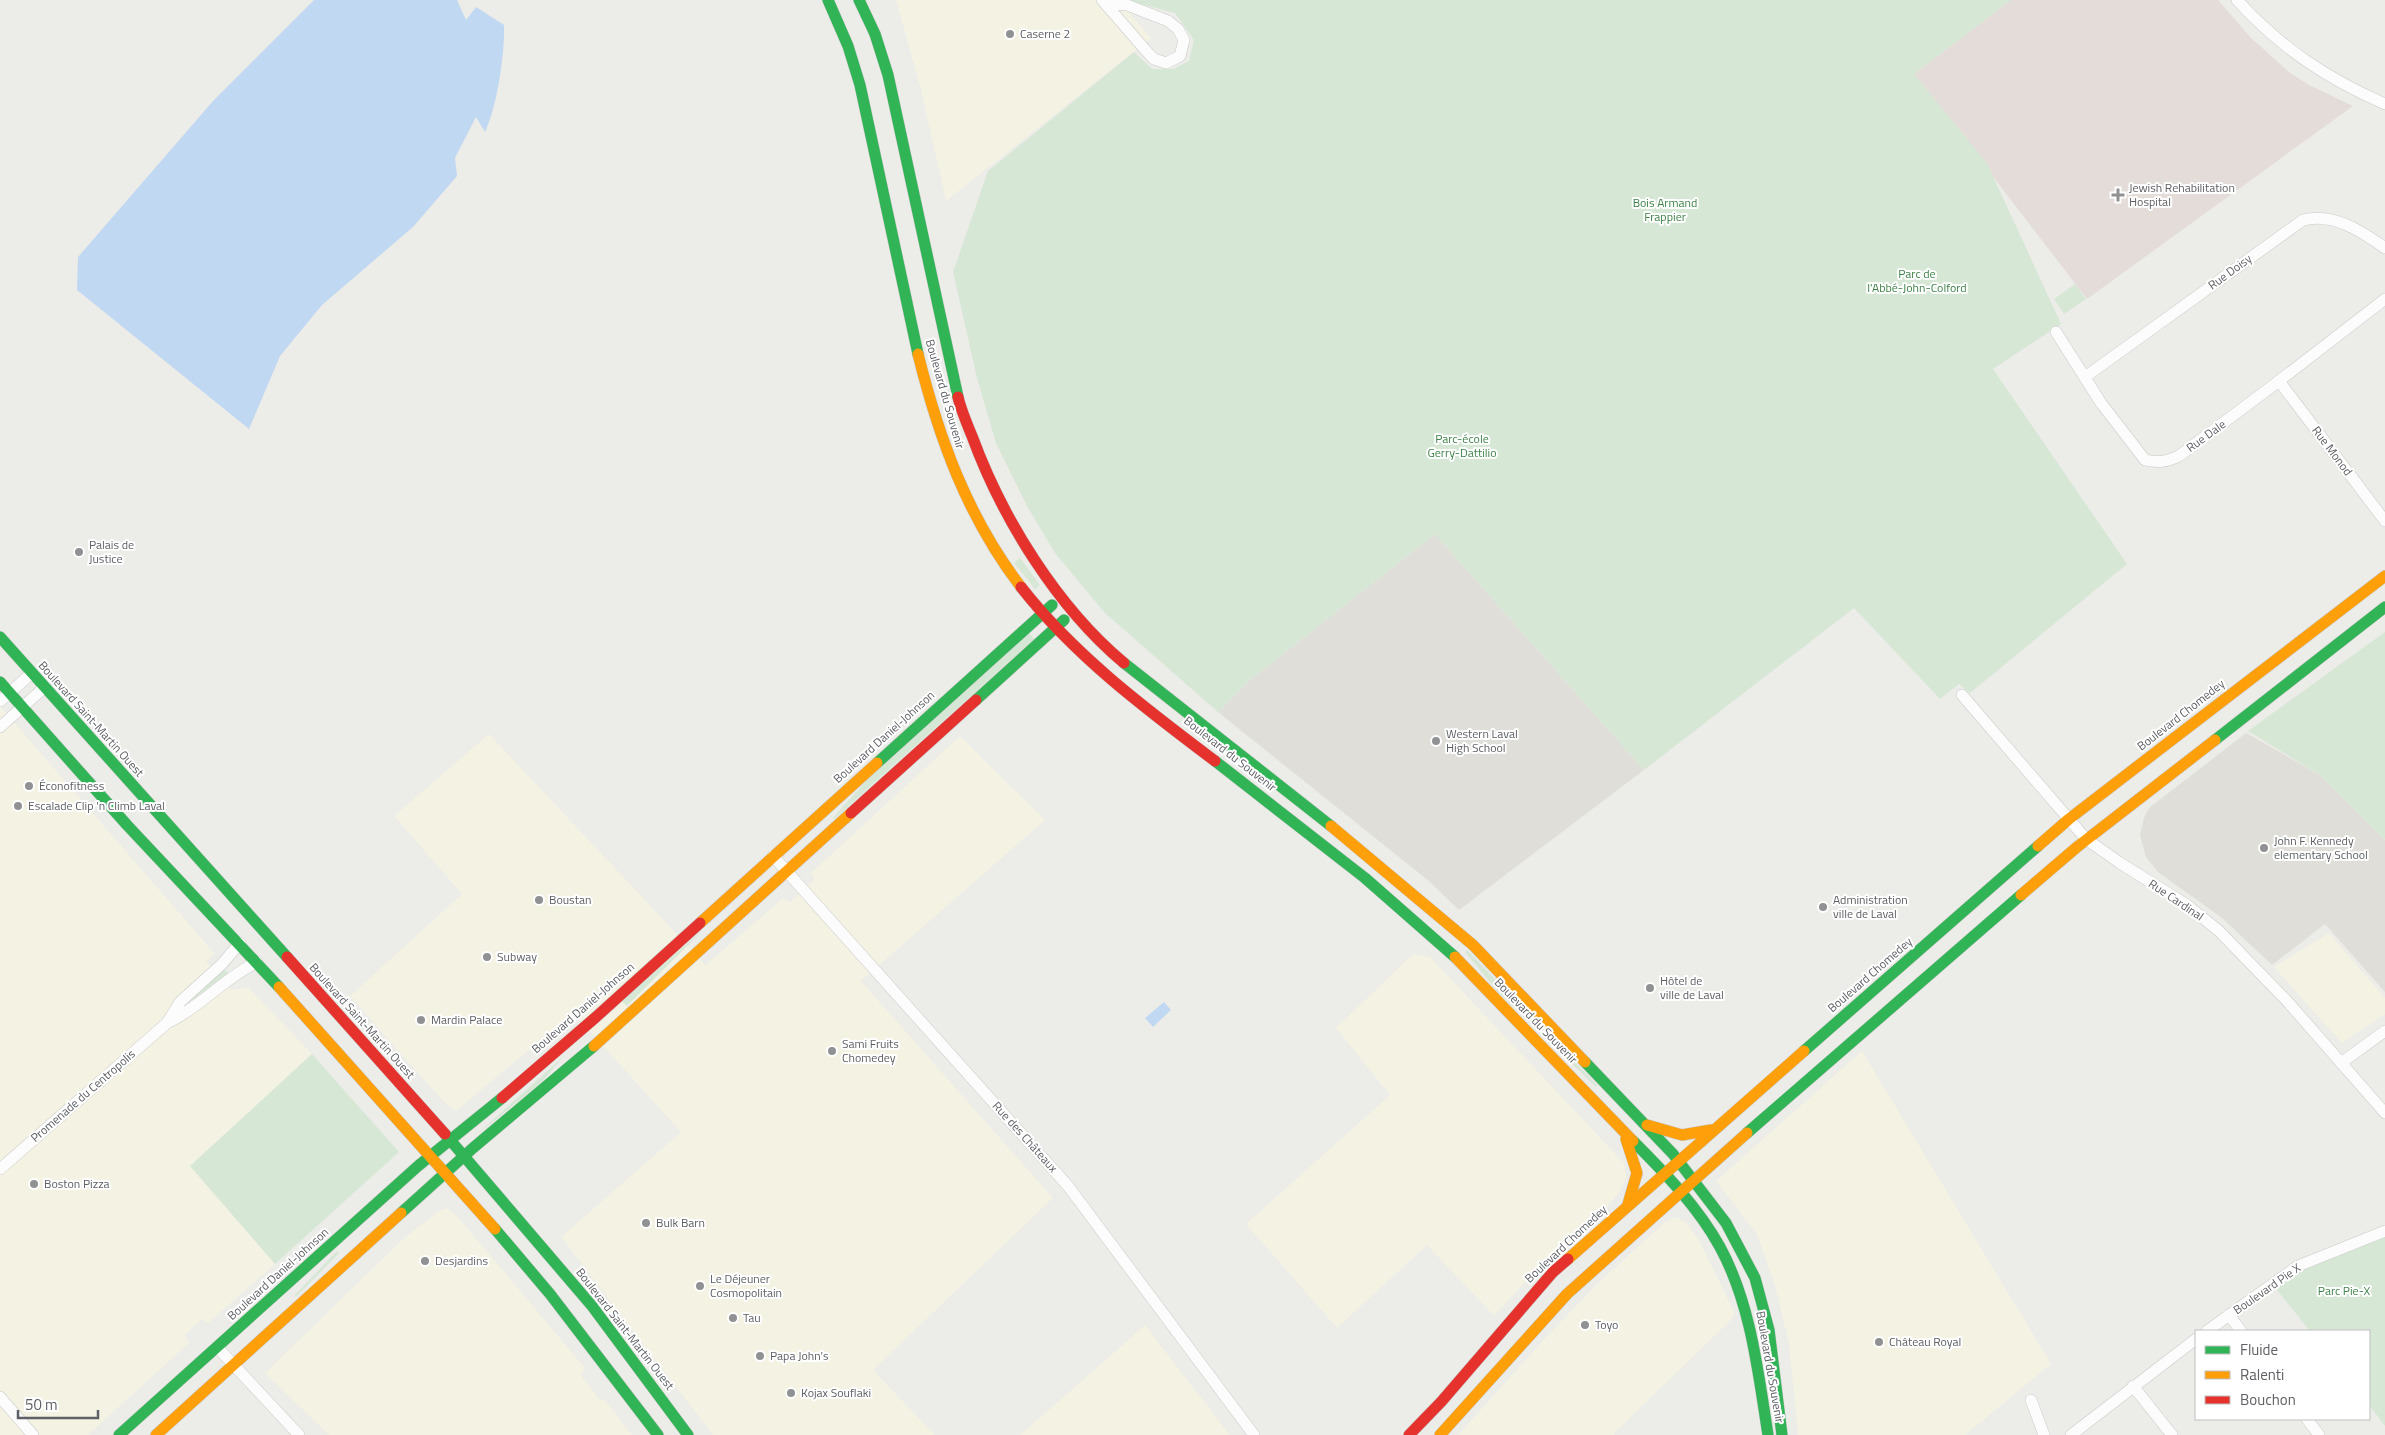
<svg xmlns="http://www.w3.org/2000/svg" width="2385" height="1435" font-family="'Titillium Web',sans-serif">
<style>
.commercial{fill:#f4f2e3}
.education{fill:#dfded8}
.medical{fill:#e4dcd9}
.green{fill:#d7e7d6}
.water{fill:#c1d8f2}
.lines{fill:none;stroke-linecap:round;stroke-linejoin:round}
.street-casing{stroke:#cacac9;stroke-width:12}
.fast-casing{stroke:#c8c8c9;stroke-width:12}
.slow-casing{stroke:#c8c8c9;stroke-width:12}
.jam-casing{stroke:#c8c8c9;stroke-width:12}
.street{stroke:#fcfcfc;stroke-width:11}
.fast{stroke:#30b455;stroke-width:11}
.slow{stroke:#ff9f0a;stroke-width:11}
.jam{stroke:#e5322d;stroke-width:11}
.poi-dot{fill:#909193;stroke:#fff;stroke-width:2}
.labels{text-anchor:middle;stroke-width:4;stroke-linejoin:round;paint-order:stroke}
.poi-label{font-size:12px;fill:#5e6065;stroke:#fff;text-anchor:start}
.park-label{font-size:12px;fill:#3f8249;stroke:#fff}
.street-label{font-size:12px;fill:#5e6065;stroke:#fff}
</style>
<rect width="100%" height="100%" fill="#ecece8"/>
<g class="commercial">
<path d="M896,0H1118L1151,38L946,201L921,90Z"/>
<path d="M0,706L215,954L206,961L232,990L248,987L312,1054L190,1166L275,1264L208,1323L202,1319L185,1335L189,1343L88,1435H0Z"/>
<path d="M489,734L706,965L783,898L790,902L814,880L811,873L960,736L1045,820L861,981L1053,1198L873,1370L935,1435H713L561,1237L681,1132L573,1013L456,1111L447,1105L417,1072L350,996L462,894L394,816Z"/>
<path d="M2329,933L2385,998V1014L2342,1043L2274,967Z"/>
<path d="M1413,954L1430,957L1624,1163L1626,1177L1621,1190L1609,1205L1540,1266L1494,1316L1427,1245L1337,1328L1246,1224L1390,1095L1336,1028Z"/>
<path d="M1862,1051L2051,1364L1965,1435H1798L1789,1344L1776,1289L1757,1234L1716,1181Z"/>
<path d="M447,1208L458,1217L585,1368L581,1375L600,1400L604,1399L632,1435H329L265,1373L404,1238L439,1211Z"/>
<path d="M1675,1217L1686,1222L1699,1240L1735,1314L1731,1320L1614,1433L1615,1435H1458L1546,1337L1598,1283L1664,1223Z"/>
<path d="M1145,1325L1230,1435H1020Z"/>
</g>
<g class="education">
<path d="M1435,534L1644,770L1459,910L1429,881L1218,712L1250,680Z"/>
<path d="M2246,733L2320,775L2385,840V992L2325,924L2272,965L2222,918L2158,872L2146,857L2140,835L2144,818L2149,808Z"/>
</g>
<path class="medical" d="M2011,0H2218L2251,38L2289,72L2307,84L2353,106L2087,299L1914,74Z"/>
<g class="green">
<path d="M1125,0H2011L1914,74L1987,163L2061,324L1993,369L2127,564L1970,693L1959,684L1940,699L1854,608L1644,770L1435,534L1250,680L1218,712L1105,613L1055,553L1027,506L996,443L977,378L953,272L988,171L1134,52L1152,69H1173L1189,61L1194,40L1175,13Z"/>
<path d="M2075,284L2086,299L2064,314L2054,299Z"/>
<path d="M1020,558L1040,585L1035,589L1014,563Z"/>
<path d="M2385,632V840L2320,775L2248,731Z"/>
<path d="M1029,633L1034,639L834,819L833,818L867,780Z"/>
<path d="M702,931L627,1006L622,1001Z"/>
<path d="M1467,950L1597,1085L1596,1087L1499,993L1465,952Z"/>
<path d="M224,969L228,973L185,1006Z"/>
<path d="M594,1029L561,1059L541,1083L475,1136Z"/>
<path d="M312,1054L399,1152L275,1264L190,1166Z"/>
<path d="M2385,1231V1426L2369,1405V1331H2310L2273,1285L2276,1281Z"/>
<path d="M337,1251L339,1253L296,1297L295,1295Z"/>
</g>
<g class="water">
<path d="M314,0H457L466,20L476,7L504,25C505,53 497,107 485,132L476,117L455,158L457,176L413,227L322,305L280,356L249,429L77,290L78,257L213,101Z"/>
<path d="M1164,1002L1171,1010L1153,1027L1145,1018Z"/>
</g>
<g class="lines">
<g class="street-casing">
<g id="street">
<path d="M1102,0L1149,54L1154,59L1166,63L1180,56L1184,40L1178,29L1168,21L1127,5L1115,4L1108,7"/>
<path d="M2237,0C2281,48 2326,78 2385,104"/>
<path d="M2056,332L2101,403L2145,460C2158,463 2166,462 2179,456L2279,381L2385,299"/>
<path d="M2085,377L2303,220C2333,212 2361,231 2385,248"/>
<path d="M2279,381L2385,521"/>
<path d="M1962,695L2086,839L2120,863L2187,905L2219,931L2287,1001L2385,1113"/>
<path d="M0,701L32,673"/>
<path d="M0,727L45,687"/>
<path d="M773,856L1068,1186L1254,1435"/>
<path d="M167,1023C202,1006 223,979 257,962"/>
<path d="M2341,1063L2385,1031"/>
<path d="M0,1169L167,1023L180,1002L222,964L240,943"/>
<path d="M2229,1315L2241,1331"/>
<path d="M2207,1331L2298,1266L2385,1231"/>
<path d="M217,1347L299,1435"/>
<path d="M2133,1386L2172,1435"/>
<path d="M0,1397L33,1435"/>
<path d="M2031,1400L2044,1435"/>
<path d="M2307,1419L2319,1435"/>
<path d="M2071,1435L2196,1339"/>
</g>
</g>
<g class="fast-casing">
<g id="fast">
<path d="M828,0L848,46L860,85L918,354"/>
<path d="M859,0L875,34L888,75L958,397"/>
<path d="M0,637L287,957"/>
<path d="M1124,663L1331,826"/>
<path d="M0,682L127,825L279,987"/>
<path d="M976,700L1064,620"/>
<path d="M2215,740L2385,607"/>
<path d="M1215,761L1365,878L1455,957"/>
<path d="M877,763L1052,605"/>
<path d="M1804,1051L2038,846"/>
<path d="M1585,1062L1673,1154L1726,1223L1755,1278L1769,1330L1782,1435"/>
<path d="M1747,1133L2021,895"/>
<path d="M445,1134L592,1306L688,1435"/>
<path d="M1633,1141C1665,1173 1698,1207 1720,1247C1751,1304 1758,1372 1768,1435"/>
<path d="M401,1213L473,1148L594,1046"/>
<path d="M495,1229L550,1294L658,1435"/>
<path d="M119,1435L418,1166L502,1098"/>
</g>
</g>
<g class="slow-casing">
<g id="slow">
<path d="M918,354C939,439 968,518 1021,587"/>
<path d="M1331,826L1473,945L1585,1062"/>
<path d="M2038,846L2069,819L2385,576"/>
<path d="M2021,895L2077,847L2215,740"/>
<path d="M700,923L877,763"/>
<path d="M1455,957L1633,1141"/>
<path d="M279,987L495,1229"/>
<path d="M594,1046L851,813"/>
<path d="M1647,1125L1682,1135L1711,1130"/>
<path d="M1626,1139L1637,1173L1628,1204"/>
<path d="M1568,1259L1804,1051"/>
<path d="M156,1435L401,1213"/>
<path d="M1440,1435L1567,1294L1747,1133"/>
</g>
</g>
<g class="jam-casing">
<g id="jam">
<path d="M958,397C961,410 967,424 972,436C1002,518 1057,607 1124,663"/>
<path d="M1021,587C1074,655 1146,709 1215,761"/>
<path d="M851,813L976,700"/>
<path d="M287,957L445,1134"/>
<path d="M502,1098L596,1017L700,923"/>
<path d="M1409,1435L1441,1402L1553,1272L1568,1259"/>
</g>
</g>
<use href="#street" class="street"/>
<use href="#fast" class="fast"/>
<use href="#slow" class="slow"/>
<use href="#jam" class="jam"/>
</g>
<g class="poi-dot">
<circle cx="1010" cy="34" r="5"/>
<path d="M2115.5 187.5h5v5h5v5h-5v5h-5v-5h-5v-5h5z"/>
<circle cx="79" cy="552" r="5"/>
<circle cx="1436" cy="741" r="5"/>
<circle cx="29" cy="786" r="5"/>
<circle cx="18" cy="806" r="5"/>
<circle cx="2264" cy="848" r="5"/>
<circle cx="539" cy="900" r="5"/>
<circle cx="1823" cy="907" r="5"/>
<circle cx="487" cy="957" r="5"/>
<circle cx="1650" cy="988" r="5"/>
<circle cx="421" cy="1020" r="5"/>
<circle cx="832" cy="1051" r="5"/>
<circle cx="34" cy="1184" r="5"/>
<circle cx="646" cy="1223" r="5"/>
<circle cx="425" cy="1261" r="5"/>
<circle cx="700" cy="1286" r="5"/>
<circle cx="733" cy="1318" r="5"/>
<circle cx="1585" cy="1325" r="5"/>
<circle cx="1879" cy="1342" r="5"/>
<circle cx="760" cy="1356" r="5"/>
<circle cx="791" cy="1393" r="5"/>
</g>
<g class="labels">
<g class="poi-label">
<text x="1020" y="38">Caserne 2</text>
<text x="2129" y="192">Jewish Rehabilitation<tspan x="2129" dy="14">Hospital</tspan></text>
<text x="89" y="549">Palais de<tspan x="89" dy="14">Justice</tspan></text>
<text x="1446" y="738">Western Laval<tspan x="1446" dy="14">High School</tspan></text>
<text x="39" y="790">Éconofitness</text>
<text x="28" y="810">Escalade Clip 'n Climb Laval</text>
<text x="2274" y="845">John F. Kennedy<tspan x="2274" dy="14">elementary School</tspan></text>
<text x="549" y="904">Boustan</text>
<text x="1833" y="904">Administration<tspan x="1833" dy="14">ville de Laval</tspan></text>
<text x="497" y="961">Subway</text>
<text x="1660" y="985">Hôtel de<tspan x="1660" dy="14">ville de Laval</tspan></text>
<text x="431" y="1024">Mardin Palace</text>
<text x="842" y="1048">Sami Fruits<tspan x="842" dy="14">Chomedey</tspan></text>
<text x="44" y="1188">Boston Pizza</text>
<text x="656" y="1227">Bulk Barn</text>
<text x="435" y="1265">Desjardins</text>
<text x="710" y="1283">Le Déjeuner<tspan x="710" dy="14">Cosmopolitain</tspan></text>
<text x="743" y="1322">Tau</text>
<text x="1595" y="1329">Toyo</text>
<text x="1889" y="1346">Château Royal</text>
<text x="770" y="1360">Papa John's</text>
<text x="801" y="1397">Kojax Souflaki</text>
</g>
<g class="park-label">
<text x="1665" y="207">Bois Armand<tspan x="1665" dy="14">Frappier</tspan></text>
<text x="1917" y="278">Parc de<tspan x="1917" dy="14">l'Abbé-John-Colford</tspan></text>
<text x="1462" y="443">Parc-école<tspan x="1462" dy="14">Gerry-Dattilio</tspan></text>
<text x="2344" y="1295">Parc Pie-X</text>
</g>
<g class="street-label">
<text transform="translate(2230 272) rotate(-36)" y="4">Rue Doisy</text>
<text transform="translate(945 394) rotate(74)" y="4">Boulevard du Souvenir</text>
<text transform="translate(2206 436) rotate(-36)" y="4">Rue Dale</text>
<text transform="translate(2332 451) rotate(53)" y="4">Rue Monod</text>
<text transform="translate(2181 715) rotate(-38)" y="4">Boulevard Chomedey</text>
<text transform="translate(91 719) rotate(48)" y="4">Boulevard Saint-Martin Ouest</text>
<text transform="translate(884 737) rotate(-42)" y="4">Boulevard Daniel-Johnson</text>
<text transform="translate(1230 754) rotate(38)" y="4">Boulevard du Souvenir</text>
<text transform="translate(2176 900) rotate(34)" y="4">Rue Cardinal</text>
<text transform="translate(1870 975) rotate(-41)" y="4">Boulevard Chomedey</text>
<text transform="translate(583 1008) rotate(-41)" y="4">Boulevard Daniel-Johnson</text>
<text transform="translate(362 1021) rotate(48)" y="4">Boulevard Saint-Martin Ouest</text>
<text transform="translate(1536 1021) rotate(46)" y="4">Boulevard du Souvenir</text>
<text transform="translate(83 1096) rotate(-41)" y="4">Promenade du Centropolis</text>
<text transform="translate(1025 1137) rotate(48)" y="4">Rue des Châteaux</text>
<text transform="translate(1566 1244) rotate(-43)" y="4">Boulevard Chomedey</text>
<text transform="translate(278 1274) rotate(-42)" y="4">Boulevard Daniel-Johnson</text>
<text transform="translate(2267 1289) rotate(-35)" y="4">Boulevard Pie X</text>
<text transform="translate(625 1329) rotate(52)" y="4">Boulevard Saint-Martin Ouest</text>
<text transform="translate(1770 1367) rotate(80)" y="4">Boulevard du Souvenir</text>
</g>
</g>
<rect x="2195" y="1330" width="175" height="90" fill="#ffffff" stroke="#bfbfc1"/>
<rect x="2205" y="1346" width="25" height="8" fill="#30b455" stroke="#bfbfc1"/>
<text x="2240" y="1355" font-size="15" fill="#5e6065">Fluide</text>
<rect x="2205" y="1371" width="25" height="8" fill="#ff9f0a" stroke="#bfbfc1"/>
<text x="2240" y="1380" font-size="15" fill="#5e6065">Ralenti</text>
<rect x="2205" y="1396" width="25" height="8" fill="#e5322d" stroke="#bfbfc1"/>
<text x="2240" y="1405" font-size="15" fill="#5e6065">Bouchon</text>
<path d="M18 1410v8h80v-8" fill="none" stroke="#5e6065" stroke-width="2.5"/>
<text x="25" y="1410" font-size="15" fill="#5e6065" stroke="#ffffff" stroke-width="4" paint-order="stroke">50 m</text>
</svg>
